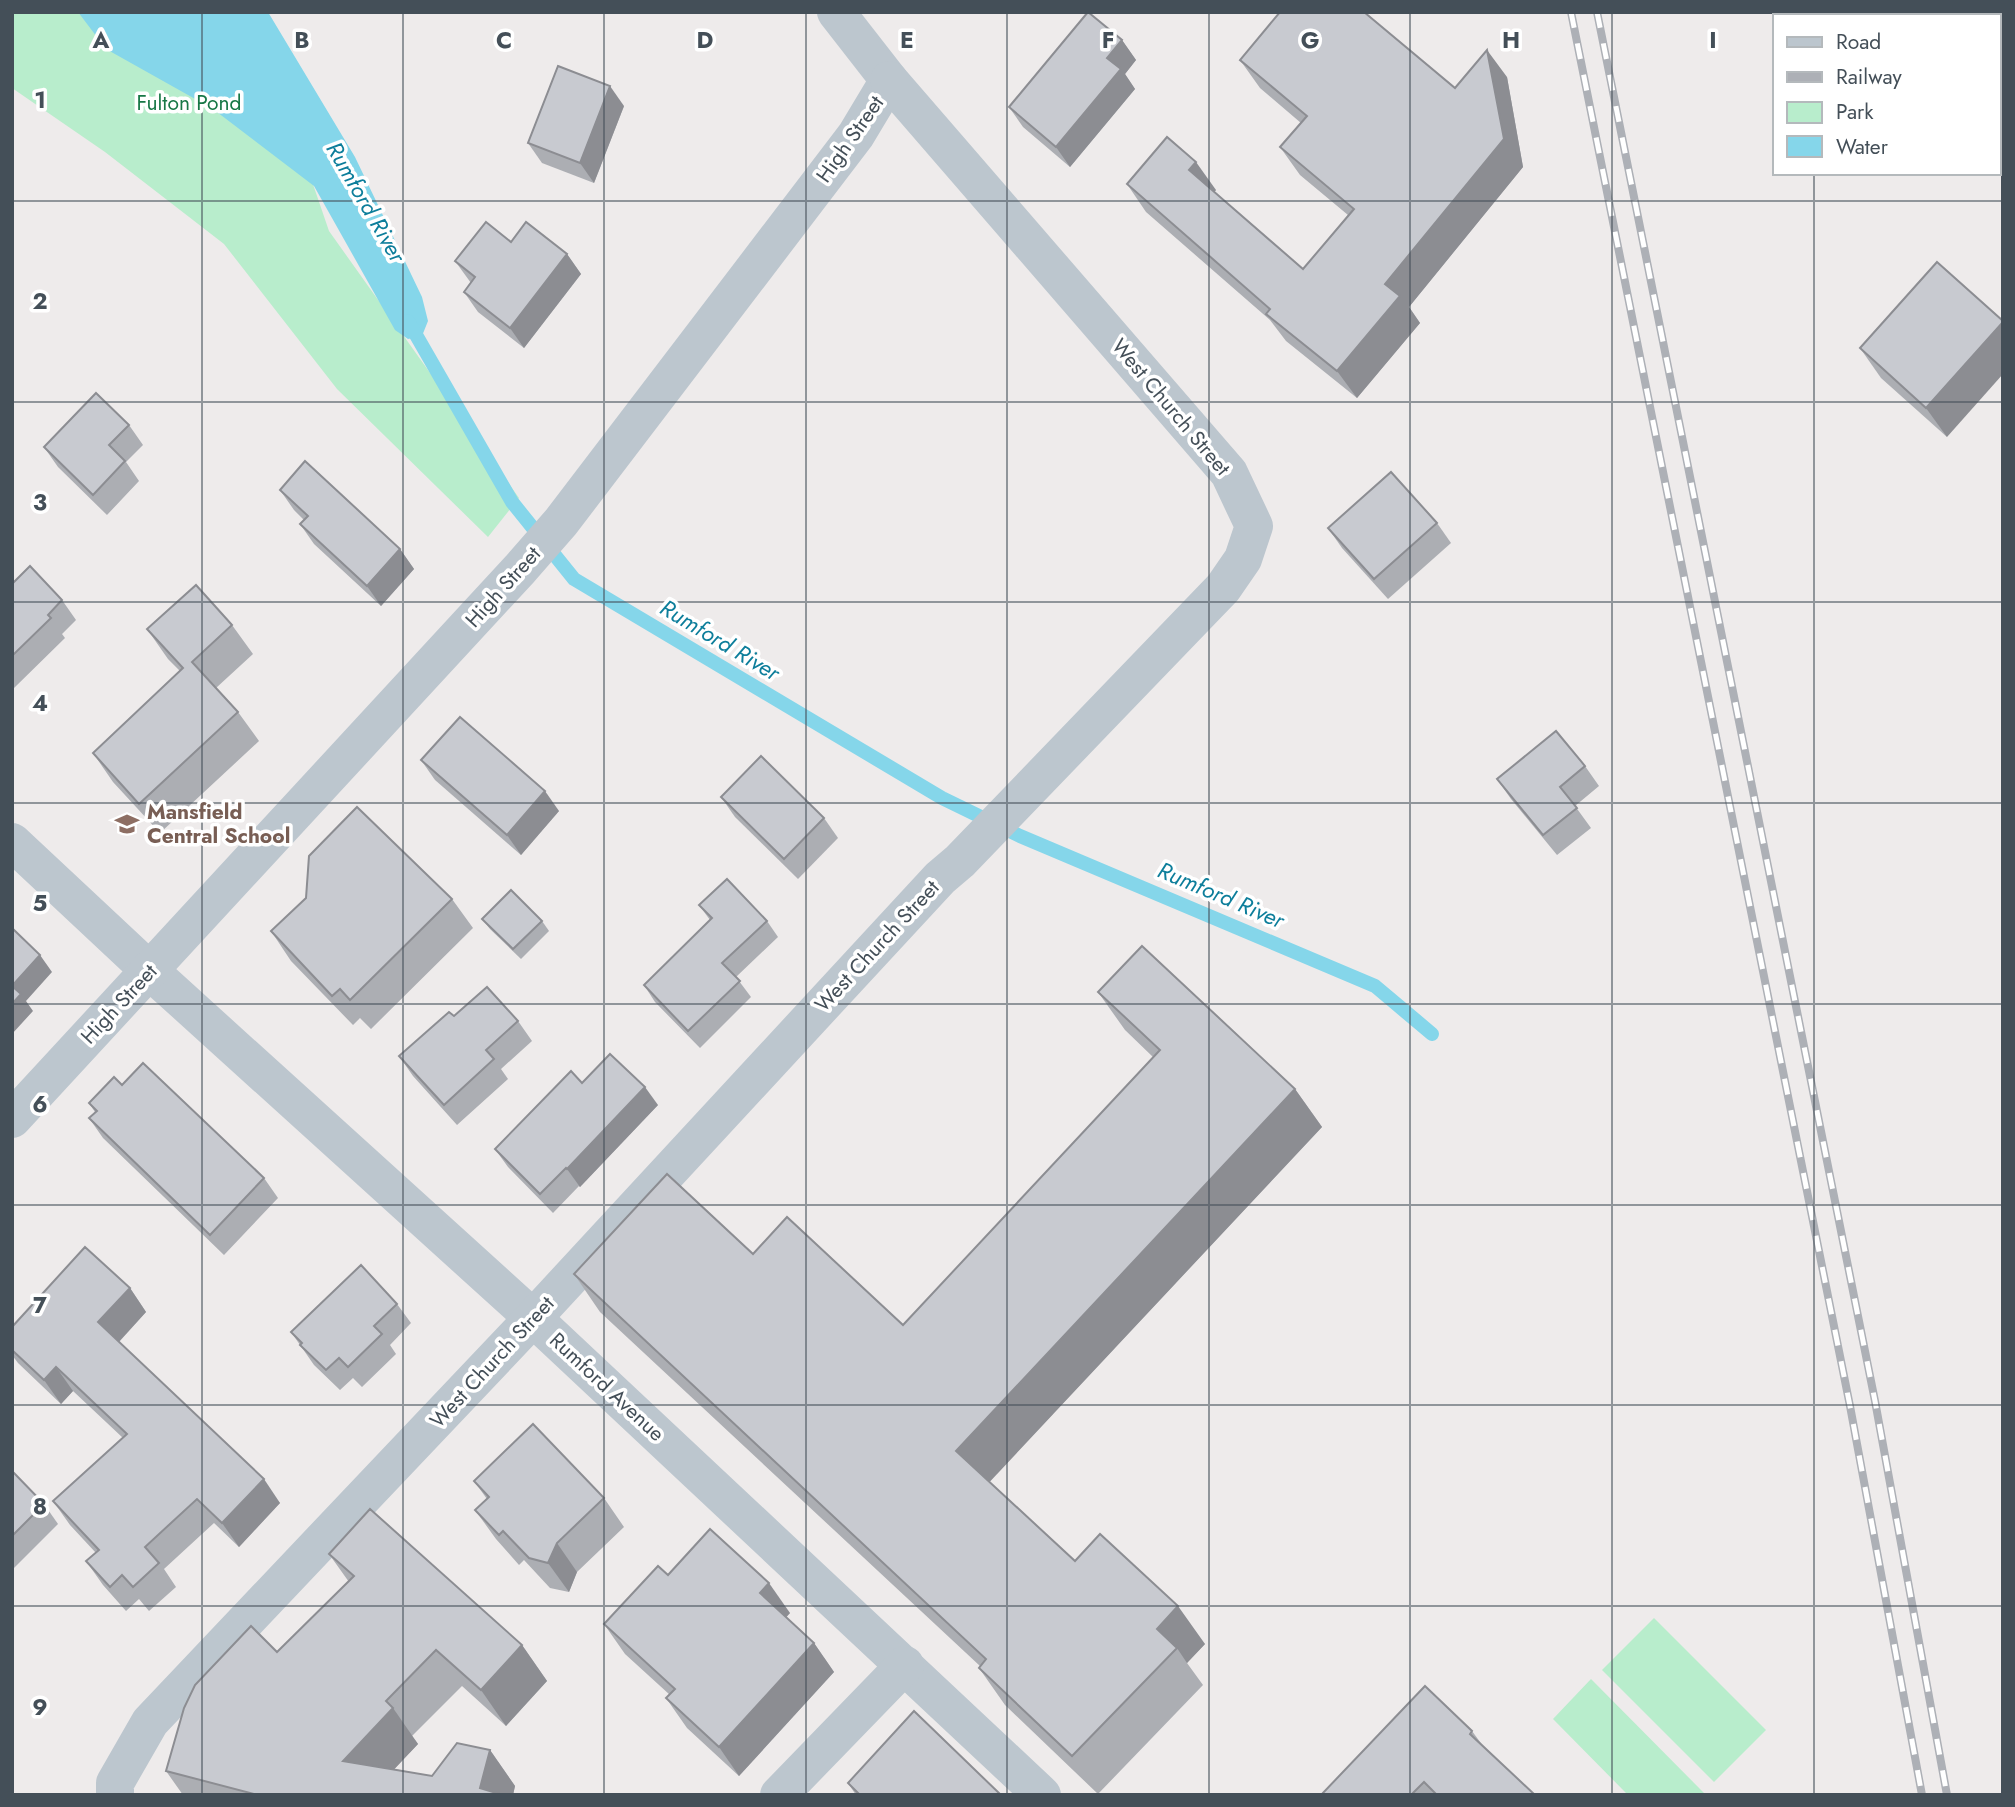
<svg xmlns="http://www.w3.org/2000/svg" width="2015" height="1807" font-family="Jost,sans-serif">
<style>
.park{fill:#b8edcc}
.water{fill:#85d6ea}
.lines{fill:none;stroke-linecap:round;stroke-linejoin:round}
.stream{stroke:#85d6ea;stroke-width:14}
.minor{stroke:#bcc6ce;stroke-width:38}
.rail-casing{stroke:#adb0b6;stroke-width:8}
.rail{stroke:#fff;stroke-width:5;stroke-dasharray:16;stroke-linecap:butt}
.wall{fill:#acaeb3}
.shaded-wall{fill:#8c8d92}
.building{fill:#c8cad0;stroke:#8c8d92;stroke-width:2}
.grid{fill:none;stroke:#444f58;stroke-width:2;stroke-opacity:0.55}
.labels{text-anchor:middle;stroke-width:7;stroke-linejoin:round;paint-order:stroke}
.park-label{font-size:21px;fill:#177746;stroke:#fff}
.street-label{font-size:21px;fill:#444f58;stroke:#fff}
.education-label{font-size:21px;font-weight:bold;fill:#785e54;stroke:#fff;text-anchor:start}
.water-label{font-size:23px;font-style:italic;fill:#0d7e9b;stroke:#fff}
.grid-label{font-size:23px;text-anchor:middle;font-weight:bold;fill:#444f58;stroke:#fff;stroke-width:7;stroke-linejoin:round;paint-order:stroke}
</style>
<rect width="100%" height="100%" fill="#eeebeb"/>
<g class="park">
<path d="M12,12H254L329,231L519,498L488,537L337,389L224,244L105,152L12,88Z"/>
<path d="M1654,1618L1766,1730L1714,1782L1602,1670Z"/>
<path d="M1591,1679L1704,1793L1702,1795H1628L1553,1719Z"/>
</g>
<path class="water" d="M78,12H268L355,157L422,297L428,321L422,336L408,339L395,330L314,186L213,109L106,49Z"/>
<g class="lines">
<path class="stream" d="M408,321L512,502L574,579L942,798L1020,836L1375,986L1432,1034"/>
<g class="minor">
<path d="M12,842L150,971L533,1318L1042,1795"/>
<path d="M12,1119L520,569L561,522L856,135L889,80L836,12"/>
<path d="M115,1795V1783L150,1722L533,1318L940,878L960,861L1223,588L1243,559L1254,526L1229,473L889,80"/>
<path d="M779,1795L905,1665"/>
</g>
<g class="rail-casing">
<g id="rail">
<path d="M1571,12L1850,1406L1922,1795"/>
<path d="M1597,12L1875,1401L1947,1795"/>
</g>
</g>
<use href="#rail" class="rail"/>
</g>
<g class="wall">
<path d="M1122,40L1136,60L1125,74L1135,89L1070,167L1023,127L1009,107Z"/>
<path d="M1240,60L1455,88L1507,77L1523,167L1409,307L1420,323L1357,398L1286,341L1270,320L1146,212L1127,184L1216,190L1214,192L1303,269L1348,215L1300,175L1280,147L1301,123L1260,88Z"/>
<path d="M624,106L594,183L542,163L528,143Z"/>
<path d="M511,242L567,254L581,274L524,348L478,312L464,292L471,283L455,261Z"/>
<path d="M1937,262L1947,437L1881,378L1860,348Z"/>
<path d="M129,425L143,445L126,462L139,481L107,515L58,467L44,447Z"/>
<path d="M280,490L400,549L414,569L381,606L314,544L300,524L304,520L294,510Z"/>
<path d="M1437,523L1451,543L1388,599L1342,548L1328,528Z"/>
<path d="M12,584L62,600L76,620L62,634L65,638L13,689Z"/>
<path d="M232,625L253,654L216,688L238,712L259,741L160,833L113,782L93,753L180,671L168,659L147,629Z"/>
<path d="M421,760L559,811L521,855L435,780Z"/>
<path d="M1585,766L1599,786L1575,806L1591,828L1557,855L1511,799L1497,779Z"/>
<path d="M721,797L824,818L838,838L798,879L735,817Z"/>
<path d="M452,899L473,928L371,1029L360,1018L353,1025L291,961L271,931Z"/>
<path d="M699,905L767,921L778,937L736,977L751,997L700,1048L655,1002L644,985L710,920Z"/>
<path d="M482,919L542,921L549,931L521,959L490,929Z"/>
<path d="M1098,992L1295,1089L1322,1127L989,1482L1075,1561L1205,1644L1187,1663L1203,1685L1098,1794L1005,1705L979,1668L980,1666L600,1312L574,1274L753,1254L903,1325L1153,1057L1125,1030Z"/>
<path d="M454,1016L518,1021L532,1041L501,1069L508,1079L457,1125L413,1076L399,1056Z"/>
<path d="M582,1083L658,1105L580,1187L579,1186L553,1213L508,1167L495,1149Z"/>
<path d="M89,1103L264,1178L278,1198L224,1255L103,1138L89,1118L95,1112Z"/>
<path d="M130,1288L146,1312L119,1342L280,1503L239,1547L214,1523L164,1569L176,1587L149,1611L139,1599L126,1611L103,1585L86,1561L96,1553L70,1525L53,1501L123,1438L73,1391L61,1404L18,1363L12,1355V1327Z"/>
<path d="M397,1304L411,1323L390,1345L396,1354L362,1387L353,1378L340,1390L314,1365L291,1332Z"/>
<path d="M12,1474L44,1504L58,1524L14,1568L12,1566Z"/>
<path d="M474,1481L604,1498L624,1527L577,1572L569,1592L550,1588L524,1560L519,1565L496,1539L475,1510L487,1499Z"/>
<path d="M329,1554L522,1645L547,1681L506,1726L462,1686L412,1736L418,1744L394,1769L432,1776L490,1750L515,1786L513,1795H183L166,1771L277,1652L349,1582Z"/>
<path d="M668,1575L790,1613L786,1617L814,1643L834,1672L739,1776L687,1728L666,1698L670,1695L625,1654L604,1624Z"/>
<path d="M1472,1731L1483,1746L1535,1795H1321Z"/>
<path d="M848,1783L1001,1795H856Z"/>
</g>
<g class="shaded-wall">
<path d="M1122,40L1136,60L1125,74L1135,89L1070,167L1056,147L1107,58Z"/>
<path d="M1487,50L1507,77L1523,167L1409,307L1420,323L1357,398L1337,371L1385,284Z"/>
<path d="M610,86L624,106L594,183L580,163Z"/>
<path d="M1196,162L1216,190L1209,198L1189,170Z"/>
<path d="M567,254L581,274L524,348L510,328Z"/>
<path d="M2003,322V374L1947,437L1926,408Z"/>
<path d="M400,549L414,569L381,606L367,586Z"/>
<path d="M545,791L559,811L521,855L507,835Z"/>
<path d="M40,955L52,972L26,1001L33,1011L12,1034V986Z"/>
<path d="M645,1087L658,1105L580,1187L567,1169Z"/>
<path d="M1295,1089L1322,1127L983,1489L956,1451Z"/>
<path d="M130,1288L146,1312L115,1346L98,1322Z"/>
<path d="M56,1367L73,1391L61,1404L44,1380Z"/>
<path d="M264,1479L280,1503L239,1547L222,1523Z"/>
<path d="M557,1543L577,1572L569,1592L548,1563Z"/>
<path d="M769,1583L790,1613L781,1623L760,1593Z"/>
<path d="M1178,1606L1205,1644L1187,1663L1177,1648L1157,1629Z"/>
<path d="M814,1643L834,1672L739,1776L719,1747Z"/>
<path d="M522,1645L547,1681L506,1726L481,1690Z"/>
<path d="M393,1708L418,1744L370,1795L343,1761Z"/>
<path d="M490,1750L515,1786L513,1795H484L480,1788Z"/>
</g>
<g class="building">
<path d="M1088,12L1122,40L1107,58L1121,69L1056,147L1009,107Z"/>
<path d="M1280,12H1364L1455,88L1487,50L1504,139L1385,284L1400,296L1337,371L1266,314L1270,309L1127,184L1167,137L1196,162L1189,170L1303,269L1354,209L1280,147L1307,116L1240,60Z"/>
<path d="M558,66L610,86L580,163L528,143Z"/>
<path d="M486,222L511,242L526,222L567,254L510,328L464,292L475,277L455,261Z"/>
<path d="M1937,262L2003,321V322L1926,408L1860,348Z"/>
<path d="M96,393L129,425L109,445L125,461L93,495L44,447Z"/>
<path d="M305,461L400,549L367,586L300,524L308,516L280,490Z"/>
<path d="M1391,472L1437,523L1374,579L1328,528Z"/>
<path d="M30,566L62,600L48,615L51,618L12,656V584Z"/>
<path d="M196,585L232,625L192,662L238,712L139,804L93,753L183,668L147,629Z"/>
<path d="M460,717L545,791L507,835L421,760Z"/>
<path d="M1556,731L1585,766L1560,787L1577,808L1543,835L1497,779Z"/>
<path d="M761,756L824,818L784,859L721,797Z"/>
<path d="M357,807L452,899L350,1000L340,989L332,996L271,931L306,898L309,856Z"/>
<path d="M727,879L767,921L722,963L740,981L688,1031L644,985L712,918L699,905Z"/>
<path d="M511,890L542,921L513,949L482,919Z"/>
<path d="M12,928L40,955L12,986Z"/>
<path d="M1142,946L1295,1089L956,1451L1075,1561L1100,1534L1178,1606L1157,1629L1177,1648L1072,1756L979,1668L986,1659L574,1274L667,1174L753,1254L787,1217L903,1325L1160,1050L1098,992Z"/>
<path d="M12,986L21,994L12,1004Z"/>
<path d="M487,987L518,1021L486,1050L494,1059L444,1105L399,1056L449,1012L454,1016Z"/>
<path d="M610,1054L645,1087L567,1169L566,1168L540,1194L495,1149L571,1071L582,1083Z"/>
<path d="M143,1063L264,1178L210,1235L89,1118L97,1111L89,1103L114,1077L122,1085Z"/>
<path d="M85,1247L130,1288L98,1322L264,1479L222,1523L197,1499L145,1547L159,1563L133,1587L122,1575L110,1587L86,1561L99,1550L53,1501L127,1434L56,1367L44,1380L12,1350V1327Z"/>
<path d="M361,1265L397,1304L374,1326L382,1334L348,1367L339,1358L326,1370L300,1345L302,1343L291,1332Z"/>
<path d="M533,1424L604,1498L557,1543L548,1563L529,1558L503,1531L499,1535L475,1510L489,1497L474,1481Z"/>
<path d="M14,1473L44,1504L12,1536V1474Z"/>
<path d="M370,1509L522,1645L481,1690L436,1650L386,1701L393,1708L343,1761L432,1776L457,1743L490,1750L480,1788L503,1795H258L166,1771L184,1708L195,1685L251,1626L277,1652L354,1576L329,1554Z"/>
<path d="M710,1529L769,1583L760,1593L814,1643L719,1747L666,1698L675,1689L604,1624L658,1566L668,1575Z"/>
<path d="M1425,1686L1472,1731L1470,1734L1535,1795H1437L1424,1782L1411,1795H1321Z"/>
<path d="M914,1711L1001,1795H860L848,1783Z"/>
</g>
<path class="grid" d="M202,12V1795M403,12V1795M604,12V1795M806,12V1795M1007,12V1795M1209,12V1795M1410,12V1795M1612,12V1795M1814,12V16M1814,173V1795M12,201H2003M12,402H2003M12,602H2003M12,803H2003M12,1004H2003M12,1205H2003M12,1405H2003M12,1606H2003"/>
<defs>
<g id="school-bare" transform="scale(1.89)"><path d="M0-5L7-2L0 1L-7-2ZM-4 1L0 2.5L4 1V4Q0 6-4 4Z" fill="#8d6e63" stroke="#fff" stroke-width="2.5" paint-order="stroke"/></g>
</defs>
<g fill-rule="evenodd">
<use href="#school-bare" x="127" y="824"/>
</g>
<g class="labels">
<g class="park-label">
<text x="189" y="110">Fulton Pond</text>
</g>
<g class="street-label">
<text transform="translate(850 139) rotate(-55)" y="7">High Street</text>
<text transform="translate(1171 407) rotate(50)" y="7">West Church Street</text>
<text transform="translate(503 587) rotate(-48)" y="7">High Street</text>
<text transform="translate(877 946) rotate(-47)" y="7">West Church Street</text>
<text transform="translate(119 1004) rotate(-47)" y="7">High Street</text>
<text transform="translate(492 1362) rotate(-47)" y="7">West Church Street</text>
<text transform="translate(607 1387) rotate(43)" y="7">Rumford Avenue</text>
</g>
<g class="education-label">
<text x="147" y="819">Mansfield<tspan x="147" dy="24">Central School</tspan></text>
</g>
<g class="water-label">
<text transform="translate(366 202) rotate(60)" y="8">Rumford River</text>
<text transform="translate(720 640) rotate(31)" y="8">Rumford River</text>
<text transform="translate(1221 895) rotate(23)" y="8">Rumford River</text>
</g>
</g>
<g class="grid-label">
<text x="101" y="48">A</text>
<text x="302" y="48">B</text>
<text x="504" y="48">C</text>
<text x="705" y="48">D</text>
<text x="907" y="48">E</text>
<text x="1108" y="48">F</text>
<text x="1310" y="48">G</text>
<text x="1511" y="48">H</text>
<text x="1713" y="48">I</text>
<text x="40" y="108">1</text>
<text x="40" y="309">2</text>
<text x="40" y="510">3</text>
<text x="40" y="711">4</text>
<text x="40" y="911">5</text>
<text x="40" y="1112">6</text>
<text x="40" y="1313">7</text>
<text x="40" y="1514">8</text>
<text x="40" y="1715">9</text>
</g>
<rect width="2015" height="1807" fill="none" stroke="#444f58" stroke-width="28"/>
<rect x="1773" y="14" width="228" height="161" fill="#ffffff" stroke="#b4b9bc" stroke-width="2"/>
<rect x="1787" y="37" width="35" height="10" fill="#bcc6ce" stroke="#b4b9bc" stroke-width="2"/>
<text x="1836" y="49" font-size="21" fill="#444f58">Road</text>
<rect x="1787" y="72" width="35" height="10" fill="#adb0b6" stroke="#b4b9bc" stroke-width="2"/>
<text x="1836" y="84" font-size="21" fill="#444f58">Railway</text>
<rect x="1787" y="102" width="35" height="21" fill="#b8edcc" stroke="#b4b9bc" stroke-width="2"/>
<text x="1836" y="119" font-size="21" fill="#444f58">Park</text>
<rect x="1787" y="136" width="35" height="21" fill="#85d6ea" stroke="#b4b9bc" stroke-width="2"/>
<text x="1836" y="154" font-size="21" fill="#444f58">Water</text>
</svg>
